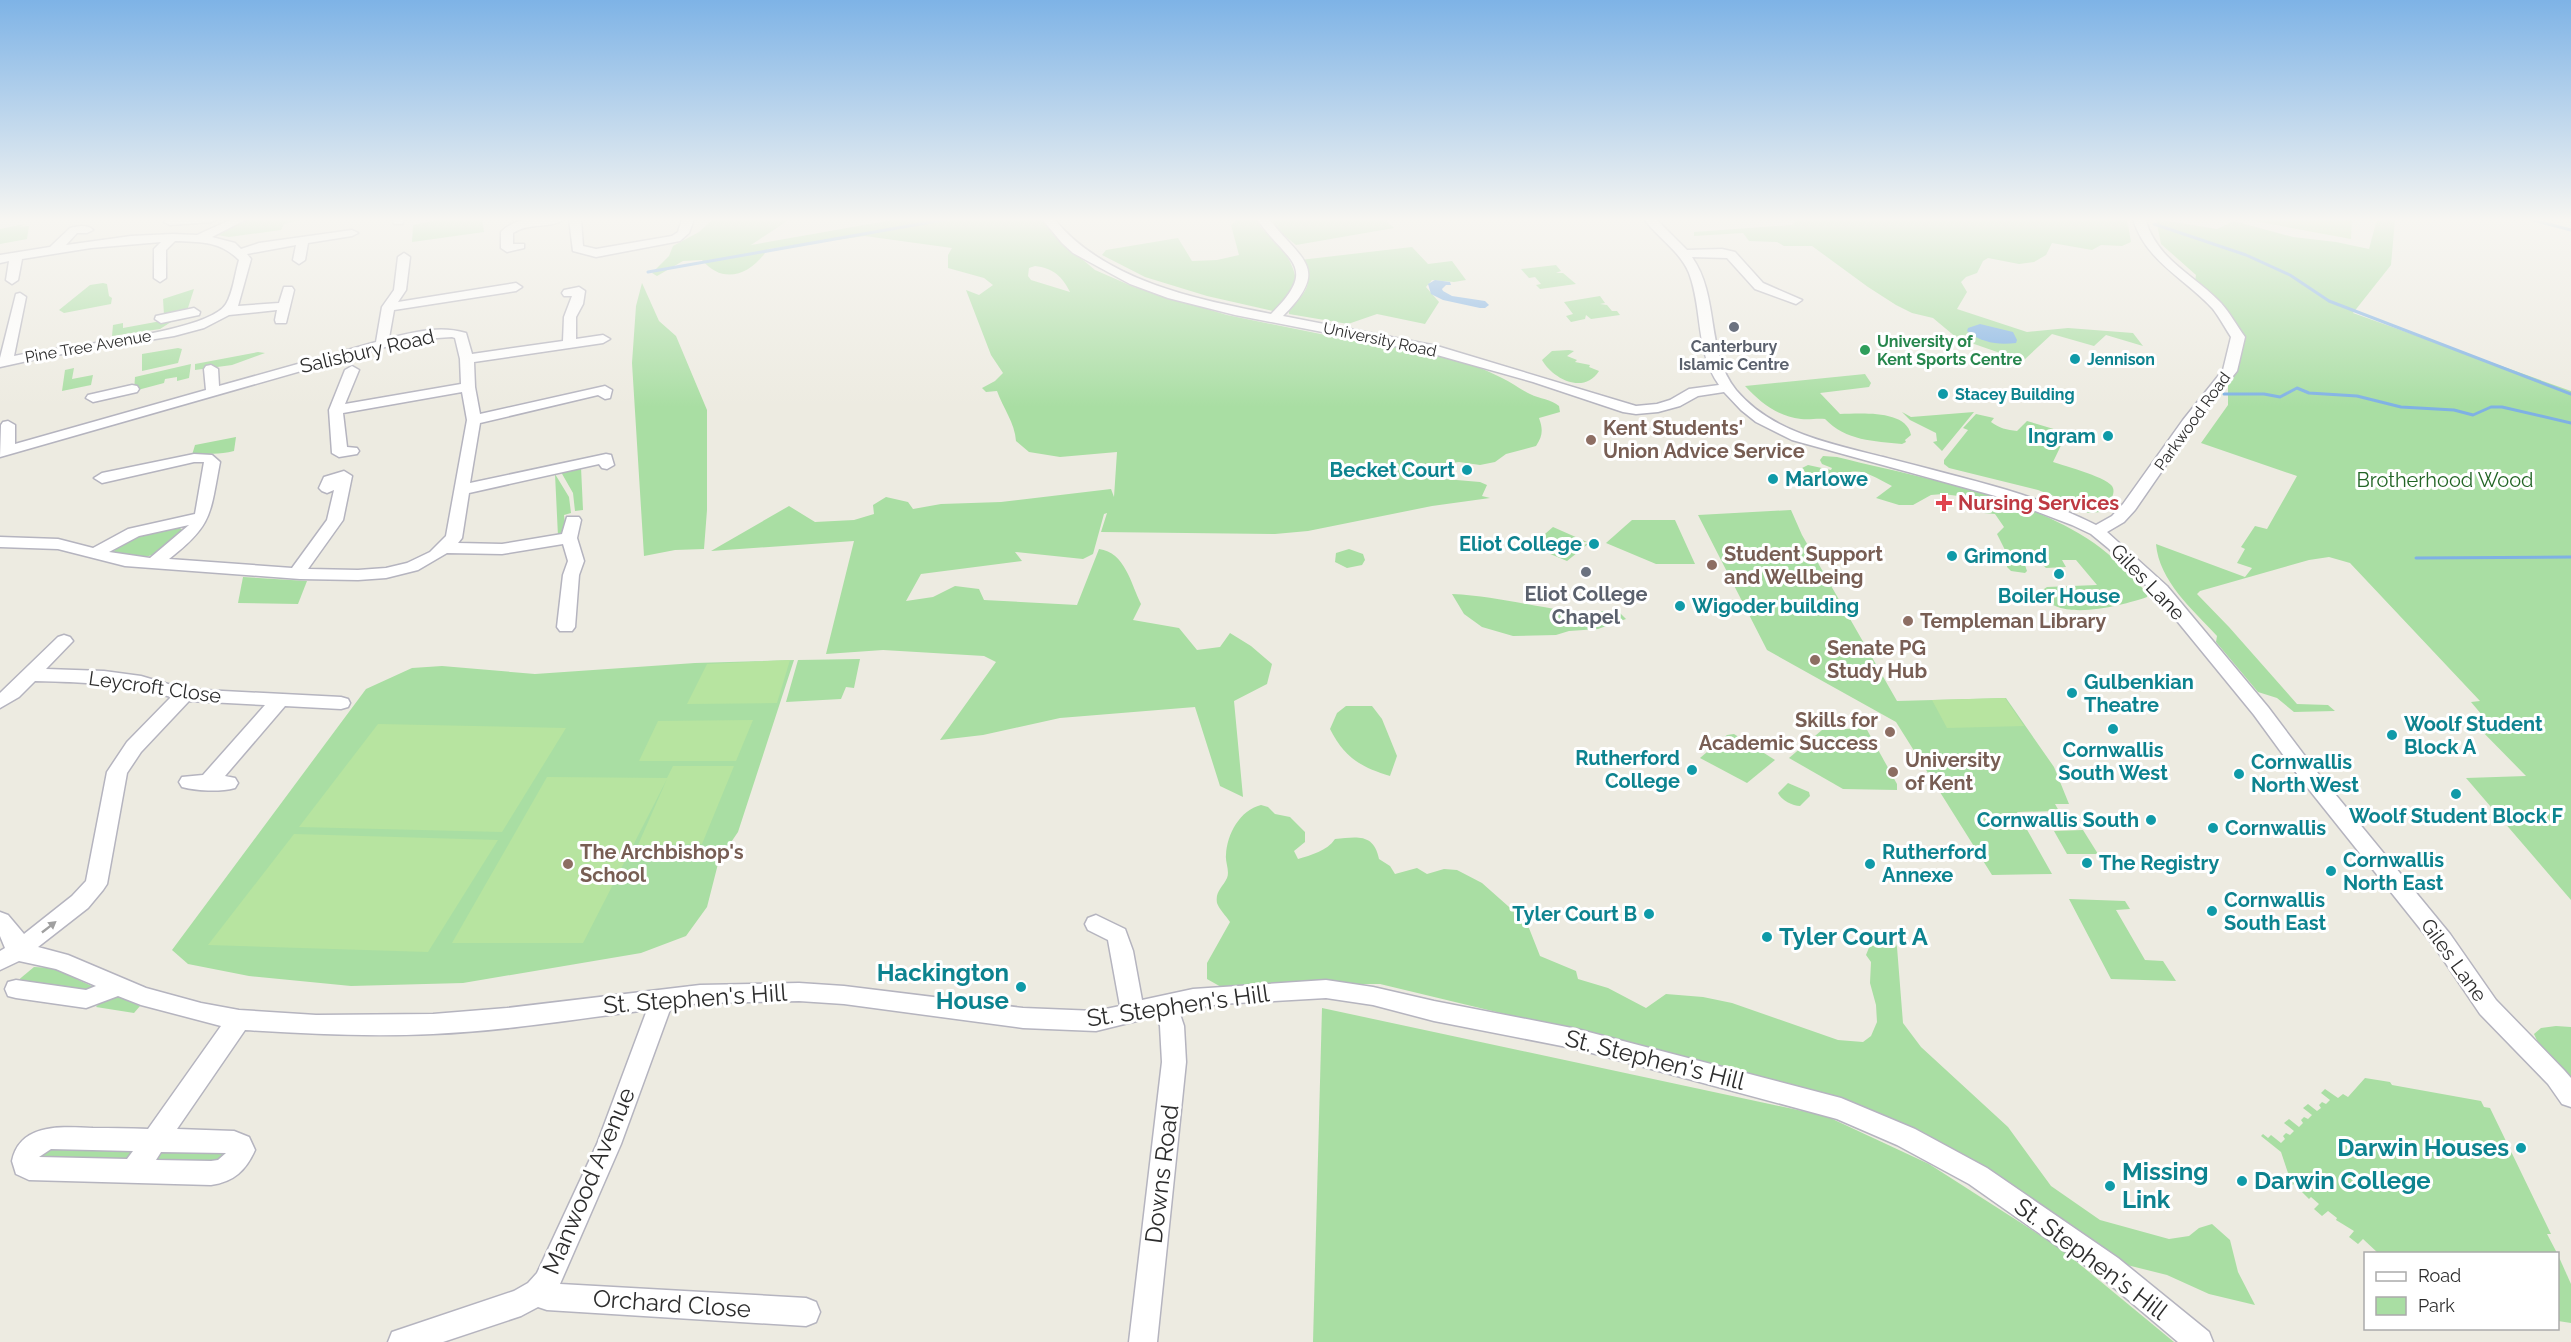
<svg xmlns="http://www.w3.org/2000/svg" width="2571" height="1342" font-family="Raleway,sans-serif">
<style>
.green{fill:#a9dea3;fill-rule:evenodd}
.pitch{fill:#b7e4a0}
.water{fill:#7fb1e4}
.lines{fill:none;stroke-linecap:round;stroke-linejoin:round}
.stream{stroke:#7fb1e4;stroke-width:3}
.minor-casing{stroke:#b5b4bf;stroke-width:3}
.minor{fill:#fff;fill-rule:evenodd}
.oneway{fill:#a0a0a0}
.worship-dot{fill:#6b7280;stroke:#fff;stroke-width:2}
.leisure-dot{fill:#2e9e5b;stroke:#fff;stroke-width:2}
.culture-dot{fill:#0f9aa8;stroke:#fff;stroke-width:2}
.education-dot{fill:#8d6e63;stroke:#fff;stroke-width:2}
.health-dot{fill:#e0444e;stroke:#fff;stroke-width:2}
.labels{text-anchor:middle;stroke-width:6;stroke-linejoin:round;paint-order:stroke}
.far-street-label{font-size:16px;fill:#2d2d2d;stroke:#fff}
.far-leisure-label{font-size:16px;font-weight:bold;fill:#27864d;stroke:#fff;text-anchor:start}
.far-worship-label{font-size:16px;font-weight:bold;fill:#5b616d;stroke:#fff}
.far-culture-label{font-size:16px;font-weight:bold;fill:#0d838f;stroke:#fff;text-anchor:start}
.street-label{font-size:20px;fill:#2d2d2d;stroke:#fff}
.education-label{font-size:20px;font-weight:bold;fill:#785e54;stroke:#fff;text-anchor:start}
.culture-label{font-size:20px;font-weight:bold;fill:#0d838f;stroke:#fff;text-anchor:start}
.park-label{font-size:20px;fill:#226525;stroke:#fff}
.health-label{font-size:20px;font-weight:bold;fill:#be3a42;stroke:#fff;text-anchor:start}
.worship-label{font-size:20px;font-weight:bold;fill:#5b616d;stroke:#fff}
.near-culture-label{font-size:24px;font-weight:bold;fill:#0d838f;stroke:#fff;text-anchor:start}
.near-street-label{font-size:24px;fill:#2d2d2d;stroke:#fff}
</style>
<rect width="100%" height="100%" fill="#edebe1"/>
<g class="green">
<path d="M250,219H305L284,224L281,230L229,237L217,235L238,222Z"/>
<path d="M441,219H482L484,232L412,242L413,225Z"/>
<path d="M713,219H790L751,245L898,219H1045L1069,248L1095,270L1134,287L1227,315L1365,343C1410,341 1462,358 1502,378C1512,383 1520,389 1530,394C1540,399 1551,399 1559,406L1560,412L1539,418C1543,429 1543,436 1536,446L1506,454L1495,462L1480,465L1459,462L1442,464L1421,474L1434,473L1445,479L1480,482L1487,485L1482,496L1490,498L1432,506L1308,531L1275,534L1101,532L1107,513L1104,514L1093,554L1083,559L1015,552L1022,561L921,574L906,601L933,597L955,586L979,589L984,600L1077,605L1099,549C1125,552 1131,584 1141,604L1133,620L1179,628L1197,650L1220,647L1230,633L1251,646L1272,664L1267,684L1234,701L1243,797L1220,786L1195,707L1060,718L983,735L940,740L996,662L984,656L883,650L826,654L854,541L711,551L789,506L815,522L854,520L874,514L873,505L886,497L908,502L913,509L941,504L1001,502L1111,489L1114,497L1117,452L1060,457L1029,452L1016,441C1015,423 1003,408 997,391L986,392L982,388L995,381L1003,373L991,355L966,290L979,295L993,285L984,278L948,268V255L952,248L865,236L768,249C751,274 724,286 702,260L683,261L657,276L652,273L669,256L673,246L699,232ZM1035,266C1053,268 1062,276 1070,292L1031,280L1028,276L1029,268Z"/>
<path d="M1238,219H1257C1259,230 1271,235 1278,244C1289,257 1295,269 1297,286L1273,311L1207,296L1145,277L1102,255L1106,250L1178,238L1192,261L1217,260L1239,255L1231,225Z"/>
<path d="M1270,219H1384L1394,228L1296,245L1274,227Z"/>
<path d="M1792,219H2127L2131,242L2122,246L2101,245L2092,250L2052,243L2046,255L2034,262L2019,264L1988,258L1983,261L1977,273L1966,277L1961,282L1967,292L1957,309L2027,332L2068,328L2133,333L2143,346L2106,335L2094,346L2052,334L2023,361L1957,338L1933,318L1912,313L1896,305L1868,287L1812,246H1784L1777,242L1749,241L1743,233L1694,236V232L1792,225L1795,221Z"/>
<path d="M2156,219L2217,229L2234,221L2293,237L2336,242L2369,249L2377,219H2395L2391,265L2353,313L2571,391V900L2466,778L2526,776L2474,723L2488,722L2471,702L2480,701L2350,563L2329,557L2309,560L2200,591L2197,594L2229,627L2297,704L2328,705L2335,711L2294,712L2277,698L2258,692L2216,642L2217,636C2193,610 2159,581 2156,544L2245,577L2252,568L2237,563L2245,549L2241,547L2255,526L2267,529L2297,476L2201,443L2228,405V384L2244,338L2195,281L2196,275L2161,244Z"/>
<path d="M25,224L19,227L29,226L27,239L0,244V229Z"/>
<path d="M1412,247L1428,264L1452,261L1466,280L1454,282L1432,280L1426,287L1439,302L1425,324L1377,314L1348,324L1289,314V309C1307,292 1315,283 1300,260Z"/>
<path d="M1556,265L1561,271L1556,273H1563L1576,284L1540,289L1536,285L1541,284L1535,277L1529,278L1521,269Z"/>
<path d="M103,283L107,284L109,296L112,298L111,304L64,313L59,310L90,285Z"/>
<path d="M642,283L659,321L676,336L707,410V510L704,549L675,550L644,556L632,363L636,306Z"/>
<path d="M194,289L187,311L164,315L163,299Z"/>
<path d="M1600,296L1605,303L1600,304L1607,305L1612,311H1617L1620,315L1591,319L1586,315L1585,319L1571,322L1566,316L1573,314L1564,302Z"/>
<path d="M161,321L171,322L160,329L112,336L113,325L123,323V328Z"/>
<path d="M178,348L182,349L178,363L142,371V354Z"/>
<path d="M1569,350L1574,351L1567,356L1577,360L1575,362L1590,365L1589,367L1599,371C1584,395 1553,379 1542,360L1552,351Z"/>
<path d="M258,352L265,353L232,365L195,370V364Z"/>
<path d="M191,364L189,378L177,381V377L165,379L164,383L134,391L135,377Z"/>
<path d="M74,368L72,379L93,375L91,385L62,391L65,370Z"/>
<path d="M1865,374L1871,383L1869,387L1820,393L1840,414C1859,414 1906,409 1911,435L1905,440L1906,442L1902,444C1874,441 1846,441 1825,419C1817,418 1810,420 1801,419C1777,416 1761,403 1745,386Z"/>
<path d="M1902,412L1911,417L1974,412L1942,451L1933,442L1937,441L1936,433L1910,420Z"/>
<path d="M1976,414L1994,418L1991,422C1999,428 2007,430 2017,431L2027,421L2067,433L2053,462C2064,466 2111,478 2113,488C2116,497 2105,506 2100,512L2089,513L2073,509L2059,498L2038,490L1949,468L1944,464V460L1968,430L1963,428Z"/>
<path d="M236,437L234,451C219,455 207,453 192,455L195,445Z"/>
<path d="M1823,456L1837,457C1920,478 2023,494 2094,543C2114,557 2131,576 2148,594L2147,597C2124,605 2052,625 2041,591L2047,587L2097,585L2076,560H2062L2066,567L2046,568L2040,562H2024L2027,571L2025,573L2011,571L2007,567L2008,556L1997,534L2004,527L1995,514L1984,513L1974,498L1943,494L1931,495L1913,505H1899L1876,498L1892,486C1867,473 1859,465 1832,478L1827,473H1806L1802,468L1808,465L1831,470L1832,468L1822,464L1820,460Z"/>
<path d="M581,467L583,510L575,511L573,493L561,472Z"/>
<path d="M555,474L569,497L571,513L564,515L566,531L558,536Z"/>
<path d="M1791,510L1802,535L1897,701L2006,698L2054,767L2069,804H2055L2059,811L2017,812L2052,874L1992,875L1896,722L1767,650L1698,515Z"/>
<path d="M1632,520H1675L1695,564H1656L1606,543Z"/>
<path d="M172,527L180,528L184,532C152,558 153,561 112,553L125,539Z"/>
<path d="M1553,527L1587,542H1581L1582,545L1588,544L1567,561L1531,546Z"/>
<path d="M1349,549L1363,554L1365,560L1362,565L1347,568L1335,562L1336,553Z"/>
<path d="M243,577L307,581L298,604L238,603Z"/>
<path d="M1452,594C1493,596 1527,605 1567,611C1583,614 1602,610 1618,611L1626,619L1598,629L1569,631L1556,635L1513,636L1482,627L1464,614Z"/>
<path d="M860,659L854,688L846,687L841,699L786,702L798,660Z"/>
<path d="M794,660L738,832L719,860L707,907L686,936L641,953L463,983L351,986L249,976L188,964L172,950L366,689L412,668L442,666L535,674L695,663Z"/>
<path d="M1346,706H1372L1382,719L1397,756L1390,776C1360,767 1344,757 1330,729L1337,713Z"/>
<path d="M1866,728L1897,784V790L1843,789L1789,758L1822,730Z"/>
<path d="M1734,734L1775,760L1747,783L1700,758L1727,735Z"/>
<path d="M1788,783L1809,792L1810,796L1800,806C1793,806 1781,800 1778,793Z"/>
<path d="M1261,805L1268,807L1275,814L1290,817L1305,832V842L1294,851L1298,859C1311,855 1327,851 1335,839C1357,837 1374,833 1379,859L1390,866L1395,874L1417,868L1427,874L1444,869L1457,870L1482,883L1527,923L1540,956L1576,971L1578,979L1608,988L1646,1008L1666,994L1703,997L1732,1003L1838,1040L1863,1042L1871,1036L1877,1022L1876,1005L1870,983L1871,962L1866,955L1870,945L1880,936L1894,938L1897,947L1903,1023L1921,1047L2008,1127L2051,1186L2100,1220L2169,1239L2189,1236L2199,1228L2212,1224L2230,1240L2238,1272L2255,1305L2209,1294L2167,1275L2119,1263L1844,1101L1688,1058L1380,984H1328L1223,988L1207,979V963L1230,922C1226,916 1219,909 1217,903C1215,891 1223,887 1227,878C1230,871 1225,862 1226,855C1227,834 1240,810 1261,805Z"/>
<path d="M2083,830L2098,854H2067L2054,831Z"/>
<path d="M2069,899L2125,901L2130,909L2116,910L2145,960L2163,961L2176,981L2111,979Z"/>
<path d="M34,967L53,968L98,989L91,994L10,987Z"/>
<path d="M112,994L140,1006L134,1013L96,1007L104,997Z"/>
<path d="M1322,1008L1826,1116L1929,1164L2060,1248L2174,1342H1313Z"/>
<path d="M2556,1026L2571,1027V1086L2541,1049L2534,1034L2541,1028Z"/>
<path d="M2365,1078L2390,1082L2392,1085L2481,1101L2484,1107L2490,1108L2551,1234H2547L2557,1253H2378L2363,1239L2358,1244L2349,1237L2354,1231L2336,1220L2337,1218L2328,1211L2322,1216L2314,1209L2319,1204L2311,1197L2309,1199L2294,1184L2288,1188L2283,1184L2280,1186L2277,1184L2288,1173L2281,1152L2261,1136L2263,1134L2268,1138L2271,1135L2281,1143L2285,1139L2283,1136L2286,1133L2290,1135L2294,1131L2284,1123L2289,1119L2299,1127L2303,1123L2301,1120L2304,1117L2308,1119L2312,1115L2303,1108L2308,1104L2317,1111L2321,1108L2319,1105L2322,1102L2326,1104L2330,1100L2321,1093L2325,1089L2338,1098L2343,1094L2348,1097Z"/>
<path d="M131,1145L134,1151L126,1159L39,1162L37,1154L41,1149Z"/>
<path d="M232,1147L228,1161L155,1165L156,1151Z"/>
<path d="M2558,1255L2571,1284V1323L2558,1321Z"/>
</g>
<g class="pitch">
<path d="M2243,219H2352L2351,239Z"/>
<path d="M790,660L777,703L687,704L707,664Z"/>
<path d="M2005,698L2024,726L1947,728L1932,700Z"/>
<path d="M753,720L736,761H639L658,721Z"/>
<path d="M378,724L566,728L502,832L299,827Z"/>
<path d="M673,766H734L702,844L638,845L667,779L583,943H452L547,777L667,778Z"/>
<path d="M294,834L498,840L428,952L208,945Z"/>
</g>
<g class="water">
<path d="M1435,280L1450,282L1451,285H1446L1442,289L1443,291L1452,296L1485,301L1489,305L1485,308H1480L1443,300L1431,294L1428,284Z"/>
<path d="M1980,324L2013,332L2017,340L2016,343C1998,345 1982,343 1967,331L1968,328Z"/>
</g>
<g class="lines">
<g class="stream">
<path d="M2529,219L2571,230"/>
<path d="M2154,224L2246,255L2290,275L2329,301L2571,394"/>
<path d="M648,272L948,219"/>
<path d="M2224,394H2264L2280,397L2297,388L2309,393L2357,396L2401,407L2454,410L2473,415L2491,407H2502L2571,423"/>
<path d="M2416,558L2571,557"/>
</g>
<g class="minor-casing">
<g id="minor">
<path d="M169,219H218L212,222L170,225L164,222Z"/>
<path d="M232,219H247L212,237L235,243L241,249L259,243L352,230L358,233L352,236L308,243L305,260L299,264L293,260L296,245L247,254L251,259L238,306L279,303L284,287H292L294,290L286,323H276L275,320L277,310L229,315L204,328L174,336L50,356L0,367V358L16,294L20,293L26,297L14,356C53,347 208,334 226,304C233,293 235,273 239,260C220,241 201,242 175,241L166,250V278L160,282L154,278V249L161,242L91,248L22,259L18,280L12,284L6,280L9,261L0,263V255L50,247L70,228C77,226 88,224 93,230L87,233H77L66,245L131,236L173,234L197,235Z"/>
<path d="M393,219H405L402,224H394Z"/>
<path d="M565,219C552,229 529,222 513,233V244H524V248L507,252L501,248V232C517,215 544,218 565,219Z"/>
<path d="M569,219H581L583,246L596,249L672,236L678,232L682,219H694L689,233L680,241L596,257L573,251Z"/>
<path d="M1042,219H1054C1105,281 1195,299 1271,314C1321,265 1286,262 1257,219H1269C1300,260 1332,267 1283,316L1437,346L1636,406L1657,404L1670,400L1689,389L1719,385C1695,351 1703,310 1689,273C1680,251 1658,238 1644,219H1656L1687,250L1722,249L1735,252L1763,283L1802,300L1796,304L1755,289L1727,258L1692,257C1720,297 1705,351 1736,390C1772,433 1832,444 1883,457C1925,468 1966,478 2007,490C2037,499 2068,511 2096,525L2112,516L2123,504L2183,420L2223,370L2231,337C2225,328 2220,318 2213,309C2185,278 2146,262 2133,219H2145C2158,261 2192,273 2221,303C2230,313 2237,326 2245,337L2237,371L2193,426L2135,510L2124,522L2107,532L2167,586L2268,707L2317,772L2450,934L2496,1000L2564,1070L2571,1078V1107L2562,1104L2548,1084L2480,1014L2434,946L2303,782L2254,715L2155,594L2108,548L2091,534L2072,525L1999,497L1792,440L1756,422L1741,410L1724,392L1698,396L1680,406L1658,412L1636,414L1623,412L1533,382L1430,353L1235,315L1168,298L1130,284L1073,253L1062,243Z"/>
<path d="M404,253L410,257L406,290L398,302L516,283L522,287L516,291L394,310L389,338C415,332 440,325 466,333L472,354L563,341L564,317L572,296H564L562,293L564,290L579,287L585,291L583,304L576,317V339L603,335L610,339L603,343L474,362L475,387L480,414L605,386L612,390L610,398L605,399L598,395L480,423L470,483L606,454L611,455L614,465L607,469L602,468L599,464L469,493L462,538L458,543L502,544L562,534L567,517H579L581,520L577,538L584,561L579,575L575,627L572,631H560L557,627L563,575L568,561L563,544L502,554L447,553L418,570L386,578L358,580L300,579L125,566L58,549L0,547V537L58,539L93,548L128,529L195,514L204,462H194L102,483L94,478L102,473L194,454L212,455L220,462C210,514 213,525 169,559L292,568L327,520L334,490L327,493L322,491L319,488L324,477L344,471L352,476L343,520L308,569L358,570L386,568L407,563L430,552L446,536L467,420L462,392L343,413L347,447L357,448L359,451L357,454L339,457L332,453L329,410L345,370L352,366L359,370L345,404L461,384L460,359L455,338L452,337L422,339L385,347L0,457L1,425L3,422L8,421L15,425V444L206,390L204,369L206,366L211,365L218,369L219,386L376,342L382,307L394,290L398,257ZM189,525L150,558L109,552L139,536Z"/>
<path d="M194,308L200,312L199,315L161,323L155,319L156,316Z"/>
<path d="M132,385L137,386L139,389L137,392L93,402L86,398L88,395Z"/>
<path d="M64,635L70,637L73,641L46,669L104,671L141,676L185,689L341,697L348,699L350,703L348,707L341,709L285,706L225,776L235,778L238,783L235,788C220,792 197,791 182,787L179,782L182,777L203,775L265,705L189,701L141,752L127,773L107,884L103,890L88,908L38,947L68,955L146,988L201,1003L239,1010L316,1015L433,1014L507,1008L700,985L799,983L844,986L1023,1008L1096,1011L1120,1006L1108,940L1088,930L1085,924L1088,918L1096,915L1125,929L1133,951L1142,1000L1193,989L1326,980L1373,987L1434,1001L1577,1029L1841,1098L1915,1129L1987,1168L2118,1258L2209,1332L2213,1342H2178L2100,1276L1969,1184L1897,1145L1837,1119L1577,1049L1434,1021L1373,1005L1326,998L1220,1004L1179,1011L1184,1026L1186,1062L1157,1342H1129L1162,1062L1160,1026L1157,1016L1096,1031L1023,1028L844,1004L799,1001L700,1003L671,1007L621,1144L560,1284L806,1298L816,1302L820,1312L816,1322L806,1326L547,1310L538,1307L521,1316L443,1342H388L392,1332L514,1291L528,1283L537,1273L597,1144L647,1010C576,1019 505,1031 433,1034C370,1037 307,1034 245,1030L177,1129L234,1131L249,1137L255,1150C246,1170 234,1182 211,1185L29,1180L16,1174L12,1161C20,1122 63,1127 93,1128C111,1128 130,1128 148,1129L221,1026L141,1005L118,996L86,1008L16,998L8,996L5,989L8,982L16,980L86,990L96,986L56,969L19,961L0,970V951L5,948L0,936V912L8,915L24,934L72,896L86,881L107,772L127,742L171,697C126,684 82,682 35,681L19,697L0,708V693L58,637ZM51,1149L133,1151L127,1159L39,1157ZM161,1152L226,1153L218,1160L211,1161L156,1160Z"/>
</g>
</g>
<use href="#minor" class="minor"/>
</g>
<defs><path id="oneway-solid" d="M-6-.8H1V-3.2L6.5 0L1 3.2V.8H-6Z" transform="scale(1.5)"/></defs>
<use class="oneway" href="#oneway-solid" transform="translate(49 927) rotate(-38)"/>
<linearGradient id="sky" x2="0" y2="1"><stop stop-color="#7eb3e6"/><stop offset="0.54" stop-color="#f7f6f2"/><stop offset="1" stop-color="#f7f6f2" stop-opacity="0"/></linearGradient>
<rect width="2571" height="407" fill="url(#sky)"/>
<g class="worship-dot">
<circle cx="1734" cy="327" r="6"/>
<circle cx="1586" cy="572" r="6"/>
</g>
<circle class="leisure-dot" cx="1865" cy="350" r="6"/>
<g class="culture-dot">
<circle cx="2075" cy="359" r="6"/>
<circle cx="1943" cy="394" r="6"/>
<circle cx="2108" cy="436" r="6"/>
<circle cx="1467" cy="470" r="6"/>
<circle cx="1773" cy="479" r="6"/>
<circle cx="1594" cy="544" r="6"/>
<circle cx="1952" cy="556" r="6"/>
<circle cx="2059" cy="574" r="6"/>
<circle cx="1680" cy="606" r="6"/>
<circle cx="2072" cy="693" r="6"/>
<circle cx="2113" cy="729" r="6"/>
<circle cx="2392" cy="735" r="6"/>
<circle cx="1692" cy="770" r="6"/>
<circle cx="2239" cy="774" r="6"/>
<circle cx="2456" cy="794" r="6"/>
<circle cx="2151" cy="820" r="6"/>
<circle cx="2213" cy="828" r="6"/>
<circle cx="2087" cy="863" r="6"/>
<circle cx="1870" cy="864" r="6"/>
<circle cx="2331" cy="871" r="6"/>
<circle cx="2212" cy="911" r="6"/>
<circle cx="1649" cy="914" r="6"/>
<circle cx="1767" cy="937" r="6"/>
<circle cx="1021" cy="987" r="6"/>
<circle cx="2521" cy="1148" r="6"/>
<circle cx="2242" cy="1181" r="6"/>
<circle cx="2110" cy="1186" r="6"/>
</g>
<g class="education-dot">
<circle cx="1591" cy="440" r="6"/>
<circle cx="1712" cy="565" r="6"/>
<circle cx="1908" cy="621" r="6"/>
<circle cx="1815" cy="660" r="6"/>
<circle cx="1890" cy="732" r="6"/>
<circle cx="1893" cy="772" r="6"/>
<circle cx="568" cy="864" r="6"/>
</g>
<path class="health-dot" d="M1941 494h6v6h6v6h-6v6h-6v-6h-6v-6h6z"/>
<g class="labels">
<g class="far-street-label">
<text transform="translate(1380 339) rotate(12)" y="6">University Road</text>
<text transform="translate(88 346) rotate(-10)" y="6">Pine Tree Avenue</text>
<text transform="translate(2192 421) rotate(-54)" y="6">Parkwood Road</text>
</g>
<g class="far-leisure-label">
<text x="1877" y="347">University of<tspan x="1877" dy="18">Kent Sports Centre</tspan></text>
</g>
<g class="far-worship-label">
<text x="1734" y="352">Canterbury<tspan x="1734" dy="18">Islamic Centre</tspan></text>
</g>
<g class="far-culture-label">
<text x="2087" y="365">Jennison</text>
<text x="1955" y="400">Stacey Building</text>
</g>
<g class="street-label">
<text transform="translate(367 351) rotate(-13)" y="7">Salisbury Road</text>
<text transform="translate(2148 582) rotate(46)" y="7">Giles Lane</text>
<text transform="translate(155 687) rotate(8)" y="7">Leycroft Close</text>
<text transform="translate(2454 960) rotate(54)" y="7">Giles Lane</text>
</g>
<g class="education-label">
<text x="1603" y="435">Kent Students'<tspan x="1603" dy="23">Union Advice Service</tspan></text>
<text x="1724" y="561">Student Support<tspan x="1724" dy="23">and Wellbeing</tspan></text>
<text x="1920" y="628">Templeman Library</text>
<text x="1827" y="655">Senate PG<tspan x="1827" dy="23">Study Hub</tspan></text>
<text x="1878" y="727" text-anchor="end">Skills for<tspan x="1878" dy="23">Academic Success</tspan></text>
<text x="1905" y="767">University<tspan x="1905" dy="23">of Kent</tspan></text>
<text x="580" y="859">The Archbishop's<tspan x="580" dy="23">School</tspan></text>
</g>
<g class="culture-label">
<text x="2096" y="443" text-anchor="end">Ingram</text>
<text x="1455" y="477" text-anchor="end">Becket Court</text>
<text x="1785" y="486">Marlowe</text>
<text x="1582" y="551" text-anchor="end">Eliot College</text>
<text x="1964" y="563">Grimond</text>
<text x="2059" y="603" text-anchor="middle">Boiler House</text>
<text x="1692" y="613">Wigoder building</text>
<text x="2084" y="689">Gulbenkian<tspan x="2084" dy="23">Theatre</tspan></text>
<text x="2404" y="731">Woolf Student<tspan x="2404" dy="23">Block A</tspan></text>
<text x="2113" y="757" text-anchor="middle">Cornwallis<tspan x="2113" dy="23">South West</tspan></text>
<text x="1680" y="765" text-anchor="end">Rutherford<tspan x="1680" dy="23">College</tspan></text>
<text x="2251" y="769">Cornwallis<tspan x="2251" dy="23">North West</tspan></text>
<text x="2456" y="823" text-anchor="middle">Woolf Student Block F</text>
<text x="2139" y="827" text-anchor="end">Cornwallis South</text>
<text x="2225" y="835">Cornwallis</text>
<text x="1882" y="859">Rutherford<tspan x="1882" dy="23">Annexe</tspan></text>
<text x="2343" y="867">Cornwallis<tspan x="2343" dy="23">North East</tspan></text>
<text x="2099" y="870">The Registry</text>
<text x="2224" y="907">Cornwallis<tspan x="2224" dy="23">South East</tspan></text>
<text x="1637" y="921" text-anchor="end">Tyler Court B</text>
</g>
<g class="park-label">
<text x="2445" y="487">Brotherhood Wood</text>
</g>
<g class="health-label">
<text x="1958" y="510">Nursing Services</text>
</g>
<g class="worship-label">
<text x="1586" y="601">Eliot College<tspan x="1586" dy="23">Chapel</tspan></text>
</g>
<g class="near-culture-label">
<text x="1779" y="945">Tyler Court A</text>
<text x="1009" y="981" text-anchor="end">Hackington<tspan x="1009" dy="28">House</tspan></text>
<text x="2509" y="1156" text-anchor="end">Darwin Houses</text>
<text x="2122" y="1180">Missing<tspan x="2122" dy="28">Link</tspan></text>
<text x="2254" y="1189">Darwin College</text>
</g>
<g class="near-street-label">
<text transform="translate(695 999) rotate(-4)" y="8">St. Stephen's Hill</text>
<text transform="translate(1178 1006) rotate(-8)" y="8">St. Stephen's Hill</text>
<text transform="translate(1655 1060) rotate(14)" y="8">St. Stephen's Hill</text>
<text transform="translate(1162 1174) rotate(-83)" y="8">Downs Road</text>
<text transform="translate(589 1181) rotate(-67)" y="8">Manwood Avenue</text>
<text transform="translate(2091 1259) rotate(37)" y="8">St. Stephen's Hill</text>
<text transform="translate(672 1304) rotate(4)" y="8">Orchard Close</text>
</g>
</g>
<rect x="2364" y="1252" width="195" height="78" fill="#ffffff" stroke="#ababab" stroke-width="1.5"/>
<rect x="2376" y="1272" width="30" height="9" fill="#ffffff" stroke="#ababab" stroke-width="1.5"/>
<text x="2418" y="1282" font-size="18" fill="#2d2d2d">Road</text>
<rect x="2376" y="1297" width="30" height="18" fill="#a9dea3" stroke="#ababab" stroke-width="1.5"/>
<text x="2418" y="1312" font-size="18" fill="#2d2d2d">Park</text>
</svg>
